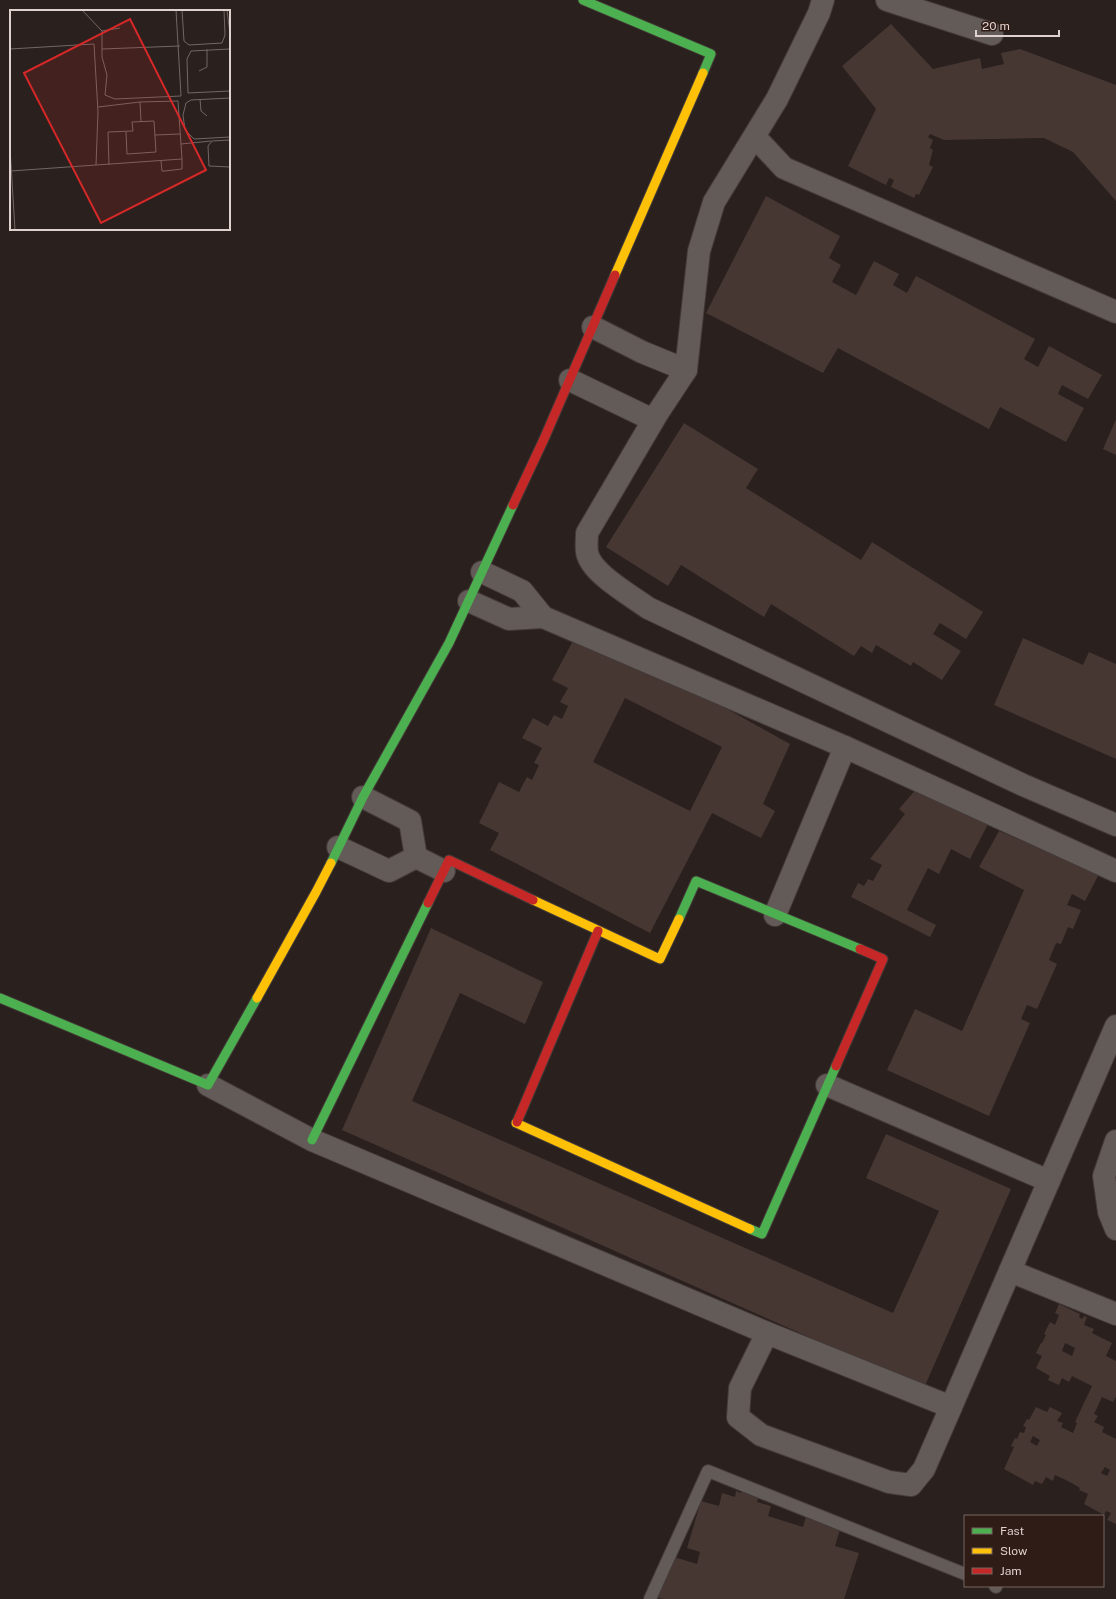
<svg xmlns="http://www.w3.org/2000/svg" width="1116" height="1599" font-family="'Public Sans',sans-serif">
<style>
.building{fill:#473733;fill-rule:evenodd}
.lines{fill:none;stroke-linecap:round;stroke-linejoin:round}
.lane-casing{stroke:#433a38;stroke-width:14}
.street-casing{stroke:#433a38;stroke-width:24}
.fast-casing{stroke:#433a38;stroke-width:11}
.slow-casing{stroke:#433a38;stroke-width:11}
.jam-casing{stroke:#433a38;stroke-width:11}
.lane{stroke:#635b58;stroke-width:12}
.street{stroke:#635b58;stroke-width:22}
.fast{stroke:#4caf50;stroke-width:9}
.slow{stroke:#ffc107;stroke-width:9}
.jam{stroke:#c62828;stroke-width:9}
.inset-road{fill:none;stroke:#726764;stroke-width:1}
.view{fill:#d62828;fill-opacity:0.15;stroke:#d62828;stroke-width:2}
.inset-edge{fill:none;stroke:#dfd2ce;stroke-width:2}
</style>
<rect width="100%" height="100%" fill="#2a201d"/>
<g class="building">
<path d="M891,24L933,69L980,58L982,69L1004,64L1001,53L1020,49L1116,85V201L1073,152L1044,138L944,140L930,134L928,137L933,140L930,148L933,150L929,165L933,167L919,195L916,194L914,198L891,187L894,180L889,178L886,185L848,166L876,109L842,66Z"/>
<path d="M766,196L840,236L829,258L841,265L832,282L856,295L874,261L899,274L893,285L907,293L916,276L1035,339L1024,359L1038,367L1049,346L1102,375L1088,399L1062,385L1058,394L1084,408L1066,442L1000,407L989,429L838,348L823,373L706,313Z"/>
<path d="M1116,419V455L1103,449Z"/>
<path d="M684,423L758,469L746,488L861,560L872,542L983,612L966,639L940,623L933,634L961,651L942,680L913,662L911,666L876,645L872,653L861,646L854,656L771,604L764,617L681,565L668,586L606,547Z"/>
<path d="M1023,638L1083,665L1089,652L1116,664V759L994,705Z"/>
<path d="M574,639L598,649L727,709L790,744L763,804L775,811L761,838L712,813L650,933L490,850L499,833L479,823L499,782L519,792L527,777L532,780L539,765L534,763L542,748L522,738L533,718L548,726L554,715L562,719L568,706L560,702L568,688L552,680ZM625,698L722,747L690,811L593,762Z"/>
<path d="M918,787L989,822L970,859L951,849L939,874L928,868L907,910L936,925L930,937L851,897L858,883L864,886L868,879L873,881L882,865L870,859L905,814L899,809Z"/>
<path d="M999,831L1099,874L1085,901L1072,894L1067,905L1081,910L1073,929L1068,927L1061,944L1056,943L1049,960L1057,964L1037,1009L1027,1005L1021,1019L1030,1023L989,1116L887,1070L915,1009L962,1031L1024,890L979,867Z"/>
<path d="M431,928L543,982L525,1024L460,993L412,1101L893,1313L939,1211L866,1178L886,1134L1011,1189L924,1388L342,1130Z"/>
<path d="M1059,1304L1080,1314L1079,1317L1082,1319L1084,1316L1087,1317L1084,1325L1094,1329L1092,1333L1112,1343L1106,1356L1116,1361V1397L1113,1402L1102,1397L1094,1414L1098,1416L1094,1422L1104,1427L1102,1432L1116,1439V1524L1107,1520L1111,1513L1106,1511L1104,1515L1084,1504L1088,1494L1079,1490L1080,1488L1070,1482L1055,1475L1053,1481L1046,1477L1042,1484L1035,1481L1033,1485L1004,1469L1014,1447L1011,1446L1015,1438L1017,1439L1020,1432L1024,1433L1026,1427L1023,1426L1027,1419L1029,1420L1036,1407L1047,1412L1050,1407L1062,1413L1057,1421L1063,1423L1061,1427L1073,1433L1077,1423L1075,1422L1092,1386L1072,1376L1069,1382L1062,1378L1059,1385L1048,1380L1050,1376L1036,1368L1042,1356L1036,1353L1041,1343H1042L1046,1335L1044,1334L1050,1322L1055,1325L1059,1315L1055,1313ZM1065,1343L1075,1348L1072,1356L1062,1351ZM1033,1436L1040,1440L1037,1446L1030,1442ZM1105,1467L1110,1470L1107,1476L1101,1473Z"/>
<path d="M742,1490L759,1496L757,1502L771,1506L768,1516L803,1527L806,1516L841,1526L835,1546L859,1553L844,1599H664L658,1598L671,1556L697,1564L700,1552L687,1548L701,1501L719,1506L722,1493L735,1497L736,1491L741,1493Z"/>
</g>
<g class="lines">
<g class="lane-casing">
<g id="lane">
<path d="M995,1586L996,1587"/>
<path d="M650,1599L708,1471L965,1574"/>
</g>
</g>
<g class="street-casing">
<g id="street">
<path d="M823,0L819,13L777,99L714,202L699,251L686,370L657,414L587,533C587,539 586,546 587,552C590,573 632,596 648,608L1023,785L1116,825"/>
<path d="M887,0L992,34"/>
<path d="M755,137L784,168L1116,312"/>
<path d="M593,327L642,352L686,370"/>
<path d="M570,380L653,420"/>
<path d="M482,572L522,591L543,617"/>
<path d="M469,601L509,619L543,617L845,747L775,915"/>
<path d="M845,747L1116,871"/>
<path d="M363,797L410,821L416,857"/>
<path d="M338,847L389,871L416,857"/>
<path d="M416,857L444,871"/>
<path d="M208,1085L312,1140L767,1333L951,1407L1116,1026"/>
<path d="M827,1085L1049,1181"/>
<path d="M1116,1141L1104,1176L1109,1212L1116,1229"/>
<path d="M1010,1271L1116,1314"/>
<path d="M767,1333L740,1388L738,1417L761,1435L889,1482L911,1485L924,1469L951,1407"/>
</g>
</g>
<g class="fast-casing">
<g id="fast">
<path d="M583,0L711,54L703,73"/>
<path d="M331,863L363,797L449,643L513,505"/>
<path d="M679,919L696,881L860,949"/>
<path d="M0,998L208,1085L257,998"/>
<path d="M312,1140L428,903"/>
<path d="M750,1229L762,1234L836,1066"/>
</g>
</g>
<g class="slow-casing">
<g id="slow">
<path d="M615,275L703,73"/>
<path d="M533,900L660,959L679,919"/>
<path d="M257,998L316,892L331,863"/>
<path d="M517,1122L516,1123L750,1229"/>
</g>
</g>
<g class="jam-casing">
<g id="jam">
<path d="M513,505L544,439L615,275"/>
<path d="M428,903L449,860L533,900"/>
<path d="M836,1066L883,959L860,949"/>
<path d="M517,1122L598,931"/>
</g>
</g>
<use href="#lane" class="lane"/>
<use href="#street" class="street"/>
<use href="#fast" class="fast"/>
<use href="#slow" class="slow"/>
<use href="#jam" class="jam"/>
</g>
<g transform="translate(10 10)">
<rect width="220" height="220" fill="#2a201d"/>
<path class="inset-road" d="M72,0L92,21V47L97,65L95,85L105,89L171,86L166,0M172,0L174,31L179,35L212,33L215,25L214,0M217,0L220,24M92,21L110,18M0,39L84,34L88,102L86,155L1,161M92,39L170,36M220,39L181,41L177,49L178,83L220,81M189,61L197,57V39M220,88L181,90L176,93L173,105L175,120L184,129L220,127M190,89L191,101L197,106M88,97L130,92L131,112M145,125L170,124M220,130L202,131L198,136L199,156L220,157M171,134L201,131M0,138L5,220M151,151L152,161H155L172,159V149M86,155L172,149L168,91L130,92M99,155L98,122L123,121L122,112L144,111L146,142L117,144L116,122"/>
<path class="view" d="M120,9L196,160L91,213L14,63Z"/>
<rect width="220" height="220" class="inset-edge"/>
</g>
<rect x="964" y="1515" width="140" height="72" fill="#301c17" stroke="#766560"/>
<rect x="972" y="1528" width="20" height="6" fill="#4caf50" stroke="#766560"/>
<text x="1000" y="1535" font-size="12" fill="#dfd2ce">Fast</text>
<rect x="972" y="1548" width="20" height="6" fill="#ffc107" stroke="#766560"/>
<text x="1000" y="1555" font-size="12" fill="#dfd2ce">Slow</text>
<rect x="972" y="1568" width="20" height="6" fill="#c62828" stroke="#766560"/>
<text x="1000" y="1575" font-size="12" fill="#dfd2ce">Jam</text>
<path d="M976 30v6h83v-6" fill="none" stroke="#dfd2ce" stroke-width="2"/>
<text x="982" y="30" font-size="12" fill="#dfd2ce" stroke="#301c17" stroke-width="3" paint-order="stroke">20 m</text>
</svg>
